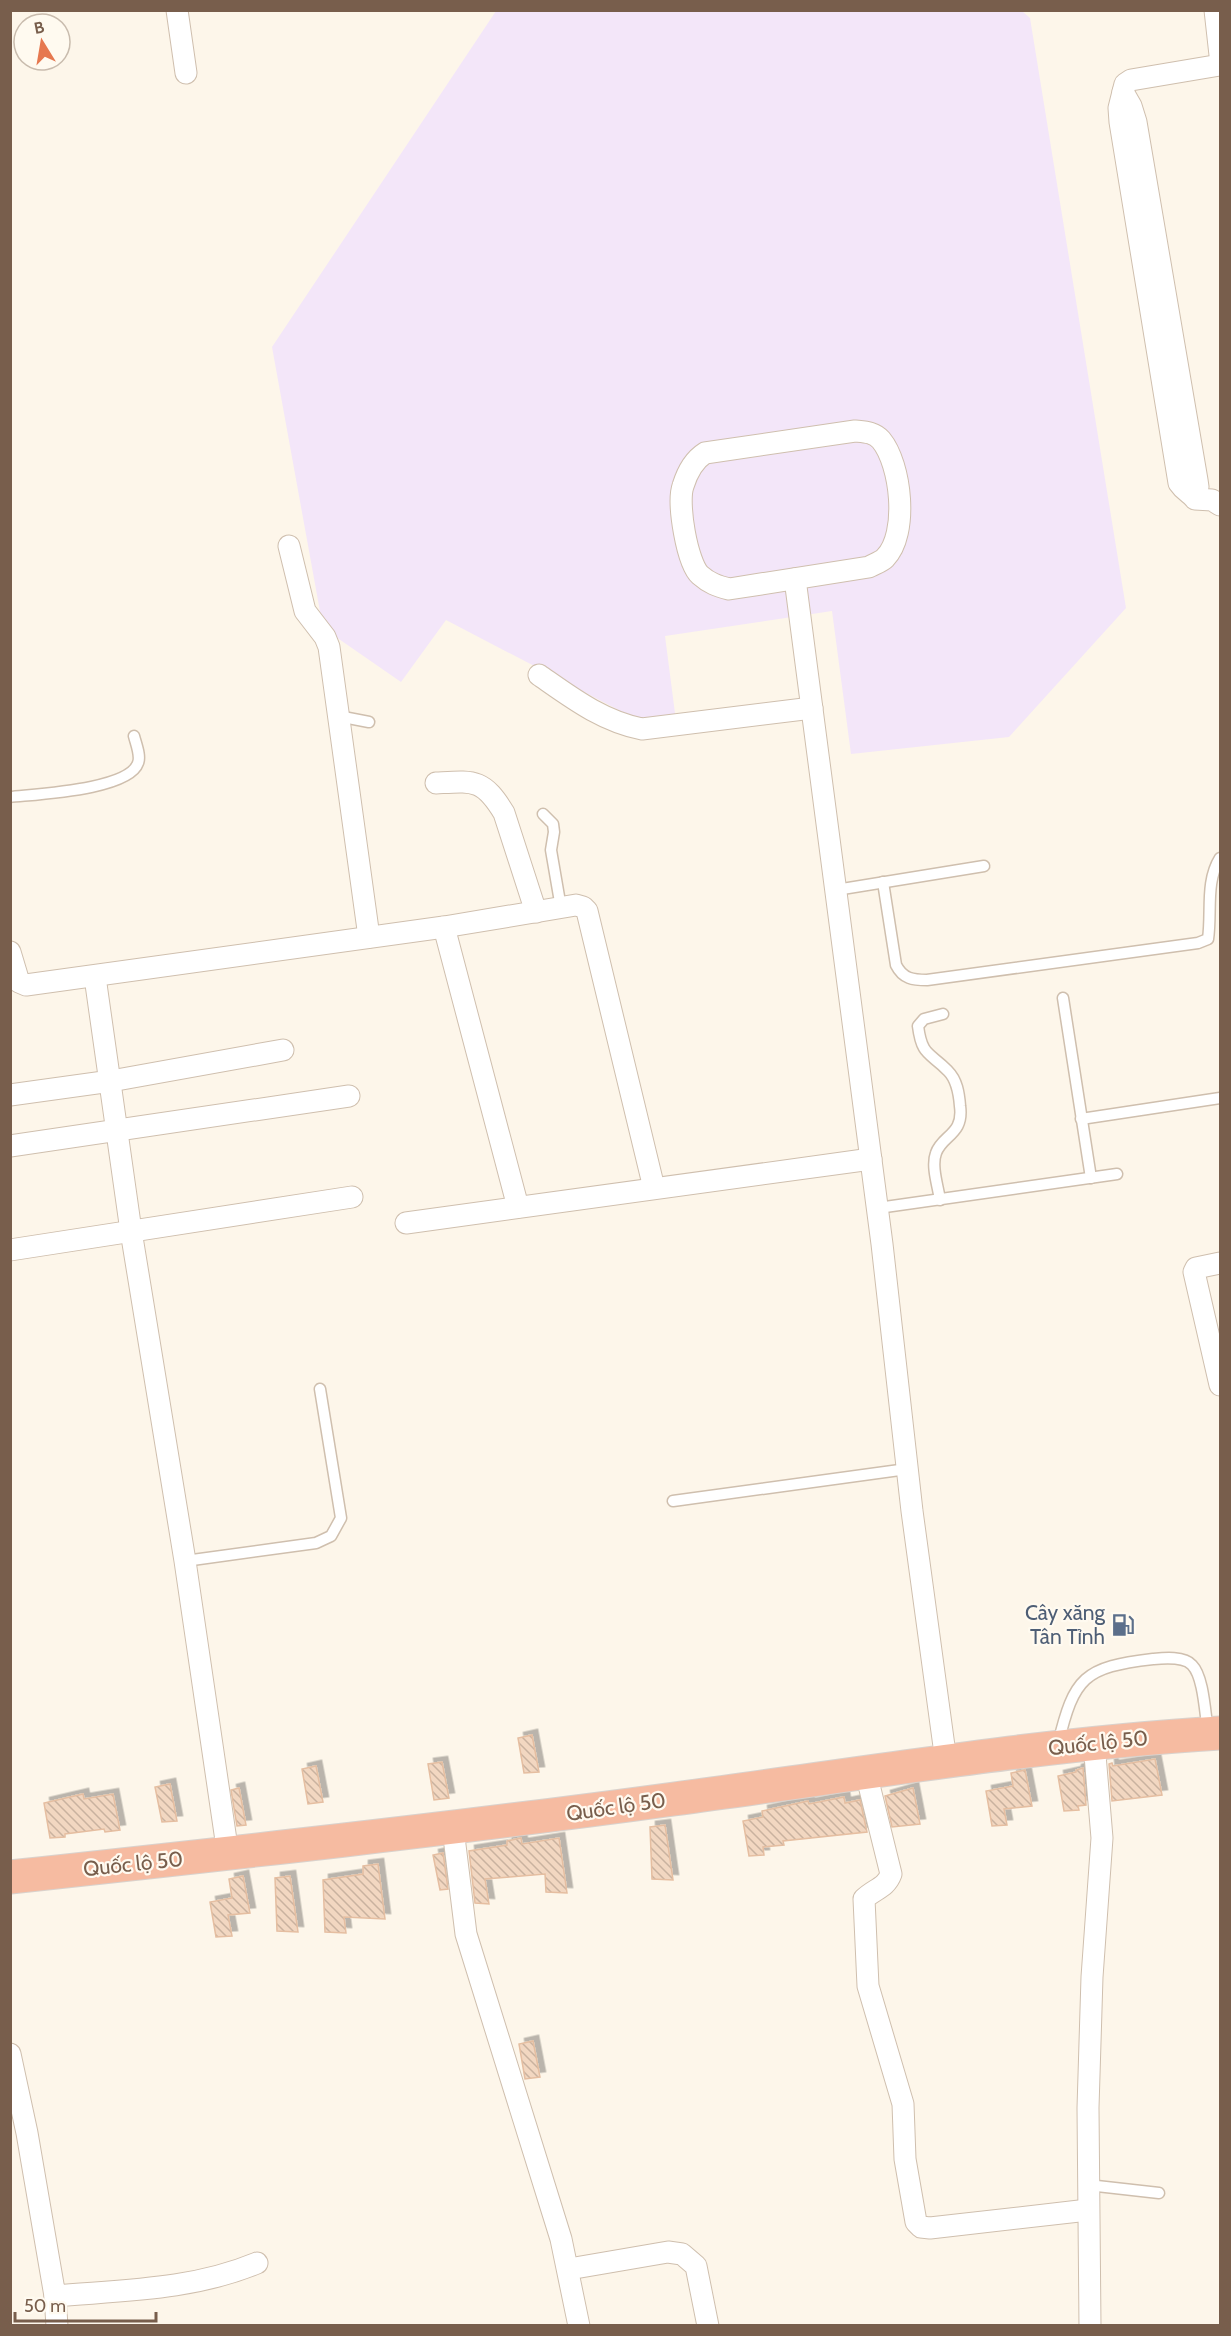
<svg xmlns="http://www.w3.org/2000/svg" width="1231" height="2336" font-family="Cabin,sans-serif">
<style>
.education{fill:#f3e6f9}
.building{fill:url(#building-back-hatch);stroke:#e5bea1;stroke-width:1.5;filter:url(#shadow)}
.lines{fill:none;stroke-linecap:round;stroke-linejoin:round}
.lane-casing{stroke:#cfbfae;stroke-width:13}
.street-casing{stroke:#cfbfae;stroke-width:23}
.highway-casing{stroke:#d9d2cd;stroke-width:35}
.lane{stroke:#fff;stroke-width:10}
.street{stroke:#fff;stroke-width:21}
.highway{stroke:#f6bba1;stroke-width:33}
.labels{text-anchor:middle;stroke-width:4.5;stroke-linejoin:round;paint-order:stroke}
.service-label{font-size:21px;fill:#4e5e75;stroke:#fffaf0;text-anchor:end}
.street-label{font-size:21px;fill:#785e4c;stroke:#fffaf0}
</style>
<defs>
<pattern id="building-back-hatch" width="6" height="6" patternUnits="userSpaceOnUse" patternTransform="scale(1.5)"><rect width="6" height="6" fill="#f2d7c1"/><path d="M-1 5l2 2M0 0l6 6M5-1l2 2" fill="none" stroke="#c9b29f"/></pattern>
<filter id="shadow"><feDropShadow dx="5.5" dy="-5.5" stdDeviation="0" flood-color="#0004"/></filter>
</defs>
<rect width="100%" height="100%" fill="#fdf6ea"/>
<path class="education" d="M496,11H1022L1030,18L1126,608L1009,737L851,754L832,611L665,636L676,721L661,723L630,716L446,620L401,682L323,628L272,347Z"/>
<g class="building">
<path d="M532,1735L539,1772L524,1773L518,1738Z"/>
<path d="M1155,1759L1162,1795L1112,1801L1109,1764L1112,1763L1113,1766Z"/>
<path d="M442,1762L449,1798L434,1800L428,1764Z"/>
<path d="M316,1766L323,1802L308,1804L302,1769Z"/>
<path d="M1083,1768L1086,1805L1078,1806L1079,1810L1064,1811L1058,1776L1076,1772V1770Z"/>
<path d="M1025,1770L1032,1806L1004,1809L1007,1825L992,1826L986,1791L1013,1786L1011,1773Z"/>
<path d="M170,1784L177,1821L162,1822L155,1787Z"/>
<path d="M239,1788L246,1825L237,1826L231,1790Z"/>
<path d="M913,1788L920,1824L892,1827L885,1796Z"/>
<path d="M83,1794L84,1799L113,1794L120,1830L105,1832L104,1829L65,1834V1837L50,1838L44,1803Z"/>
<path d="M844,1797L845,1803L860,1800L867,1832L783,1841L784,1845L763,1847L764,1855L749,1856L743,1821L763,1817L762,1811L808,1801L809,1804Z"/>
<path d="M665,1825L673,1880L652,1879L650,1827Z"/>
<path d="M521,1838L522,1844L559,1838L567,1893L546,1892L545,1874L485,1879L489,1904L475,1903L469,1851L507,1845V1841Z"/>
<path d="M443,1853L448,1889L440,1890L433,1855Z"/>
<path d="M378,1864L385,1919L344,1917L346,1933L325,1932L323,1880L363,1874V1866Z"/>
<path d="M243,1876L250,1913L228,1915L232,1936L216,1937L210,1902L232,1898L229,1879Z"/>
<path d="M290,1876L298,1932L277,1931L275,1878Z"/>
<path d="M533,2041L540,2077L525,2079L519,2044Z"/>
</g>
<g class="lines">
<g class="lane-casing">
<g id="lane">
<path d="M338,716L369,722"/>
<path d="M10,797C36,794 129,790 138,763C141,756 136,744 134,736"/>
<path d="M543,814L553,824L554,832L551,850L561,908"/>
<path d="M883,882L896,965C903,979 913,980 927,980L1198,943L1208,939C1212,912 1205,882 1220,858"/>
<path d="M836,890L984,866"/>
<path d="M1063,998L1091,1178"/>
<path d="M1081,1119L1220,1098"/>
<path d="M940,1200C938,1186 931,1166 936,1153C942,1135 964,1135 960,1106C959,1093 957,1080 948,1071C930,1052 922,1057 918,1026L924,1019L943,1014"/>
<path d="M878,1208L1117,1174"/>
<path d="M673,1501L907,1469"/>
<path d="M185,1561L316,1543L331,1536L341,1518L320,1389"/>
<path d="M1058,1744C1074,1677 1084,1667 1153,1659C1164,1658 1184,1656 1192,1665C1204,1677 1205,1715 1208,1731"/>
<path d="M1088,2185L1159,2193"/>
</g>
</g>
<g class="street-casing">
<g id="street">
<path d="M177,10L186,73"/>
<path d="M1215,10L1220,55"/>
<path d="M1220,65L1131,80L1125,84L1119,108L1120,122L1179,483C1185,492 1191,493 1195,499L1212,500L1220,505"/>
<path d="M1123,92L1131,106L1136,122L1197,480L1198,487L1193,495"/>
<path d="M855,431C865,432 874,432 881,440C901,464 909,534 885,558C881,562 874,564 869,567L729,589C717,586 709,583 700,575C687,563 677,503 683,486C687,473 694,460 705,453Z"/>
<path d="M289,546L305,611L325,637L329,647L369,937"/>
<path d="M795,579L882,1244L912,1511L946,1761"/>
<path d="M539,675C572,698 602,721 642,729L812,708"/>
<path d="M436,783C473,781 483,778 504,813L536,912"/>
<path d="M444,927L518,1207"/>
<path d="M10,952L19,982L26,985L444,927L576,905L583,907L587,911L654,1188"/>
<path d="M95,977L131,1231L185,1561L228,1854"/>
<path d="M10,1095L111,1081L283,1050"/>
<path d="M10,1146L349,1096"/>
<path d="M406,1223L871,1159"/>
<path d="M10,1250L352,1197"/>
<path d="M1220,1263L1196,1268L1194,1272L1220,1385"/>
<path d="M866,1773L891,1874C886,1888 874,1889 864,1899L868,1986L903,2104L905,2159L916,2222L921,2227L930,2228L1088,2210"/>
<path d="M453,1829L466,1934L561,2239L579,2326"/>
<path d="M10,2054L27,2133L55,2296C124,2290 192,2290 257,2263"/>
<path d="M569,2269L668,2252L682,2254L696,2266L708,2326"/>
<path d="M55,2296L57,2326"/>
<path d="M1090,2326L1088,2108L1092,1977L1102,1838L1094,1743"/>
</g>
</g>
<g class="highway-casing">
<path id="highway" d="M10,1877C232,1853 453,1829 674,1799C856,1775 1037,1744 1220,1733"/>
</g>
<use href="#lane" class="lane"/>
<use href="#street" class="street"/>
<use href="#highway" class="highway"/>
</g>
<defs>
<g id="fuel-bare" transform="scale(1.8)"><path d="M-5.5-6h7V0h2V4h1.3V-2.5L3-4.5l.8-.8L6-3V5H2.5V1h-1V6h-7ZM-4.2-4.7v3.2H.2V-4.7Z" fill="#5c6f8a" stroke="#fffaf0" stroke-width="2.5" paint-order="stroke"/></g>
</defs>
<g fill-rule="evenodd">
<use href="#fuel-bare" x="1123" y="1625"/>
</g>
<g class="labels">
<g class="service-label">
<text x="1105" y="1620">Cây xăng<tspan x="1105" dy="24">Tân Tỉnh</tspan></text>
</g>
<g class="street-label">
<text transform="translate(1098 1743) rotate(-6)" y="7">Quốc lộ 50</text>
<text transform="translate(616 1807) rotate(-8)" y="7">Quốc lộ 50</text>
<text transform="translate(133 1864) rotate(-6)" y="7">Quốc lộ 50</text>
</g>
</g>
<rect width="1231" height="2336" fill="none" stroke="#785e4c" stroke-width="24"/>
<g transform="translate(42 42) rotate(349)"><circle r="28" fill="#fffaf0" stroke="#c9bcae" stroke-width="1.5"/>
<path d="M0-4.5L10 22L0 15L-10 22Z" fill="#e6784f"/>
<text y="-9" font-size="16" font-weight="bold" text-anchor="middle" fill="#785e4c">B</text>
</g>
<path d="M15 2312v9h141v-9" fill="none" stroke="#785e4c" stroke-width="3"/>
<text x="24" y="2312" font-size="18" fill="#785e4c" stroke="#fffaf0" stroke-width="4.5" paint-order="stroke">50 m</text>
</svg>
